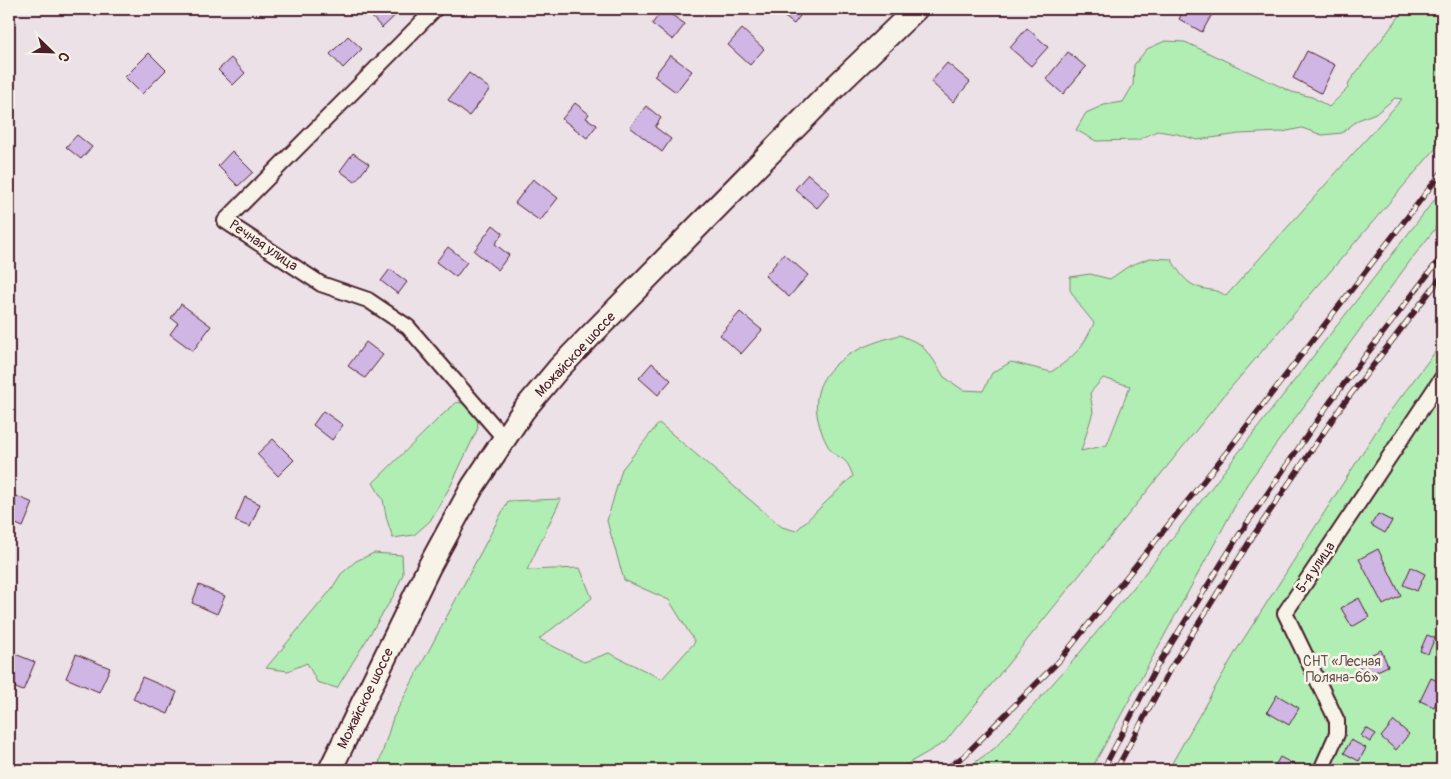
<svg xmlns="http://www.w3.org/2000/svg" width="1451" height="779" font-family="Pangolin,sans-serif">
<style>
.green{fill:#b0eeb4;stroke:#7d8670;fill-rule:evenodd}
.building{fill:#d0b6e4;stroke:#4a1f2b}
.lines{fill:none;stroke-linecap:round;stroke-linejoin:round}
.street-casing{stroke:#4a1f2b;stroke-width:18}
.primary-casing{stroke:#4a1f2b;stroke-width:26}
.street{stroke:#f7f3e8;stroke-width:14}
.primary{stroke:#f7f3e8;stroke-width:22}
.rail-casing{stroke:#4a1f2b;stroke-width:5.5}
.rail{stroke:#f7f3e8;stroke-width:4;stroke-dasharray:11;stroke-linecap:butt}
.labels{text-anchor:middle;stroke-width:5;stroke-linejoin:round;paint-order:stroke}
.street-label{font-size:14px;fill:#4a1f2b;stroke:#f7f3e8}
.park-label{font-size:14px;fill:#64534d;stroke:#f7f3e8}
</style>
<rect width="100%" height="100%" fill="#ebe1e7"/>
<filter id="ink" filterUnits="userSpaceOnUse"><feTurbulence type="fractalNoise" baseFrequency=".02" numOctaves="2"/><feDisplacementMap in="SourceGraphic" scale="10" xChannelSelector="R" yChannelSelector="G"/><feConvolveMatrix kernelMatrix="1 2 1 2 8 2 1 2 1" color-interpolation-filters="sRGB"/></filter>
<g filter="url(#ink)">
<g class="green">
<path d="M1405,9H1442V141L1227,392L945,742L897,770H377L393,718L508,501L561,499L527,570L580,568L592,598L539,639L584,662L609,653L662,679L695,642L669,600L624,580L607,521L622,469L659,423L782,527L796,531L853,476C851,471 849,465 846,462C843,458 837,456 833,453C829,449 824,439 822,433C799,373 851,347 900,335L920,344L933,359L944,377L963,390L983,391L992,373L1011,362L1051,372C1074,357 1083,348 1094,323L1081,307L1070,290V277L1090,274L1110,279L1129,266L1150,258L1171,259C1178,270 1186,285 1201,288C1212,291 1217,289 1226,296L1402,99L1395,98L1378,112L1358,120L1342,133L1322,135L1302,128L1282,132L1239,134L1197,140L1177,134L1157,131L1138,140L1096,141L1076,130L1086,113L1104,105L1123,102L1133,85L1134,65L1147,49L1165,41L1185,42L1292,92L1312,97L1329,107L1348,88L1349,82ZM1103,378L1130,386L1107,445L1081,451L1093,412L1090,393Z"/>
<path d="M1442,190V220L1410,261L1247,484L1091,770H964L995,748L1072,662L1139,581Z"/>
<path d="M1442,343V770H1168L1236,651L1384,419Z"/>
<path d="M457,402L476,407L478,428L451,485L430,521L414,535L393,538L387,520L383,500L373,483L441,416Z"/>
<path d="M374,553L402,555L403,574L394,595L337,688L317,682L307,663L288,671L266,668L331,590L341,574L356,561Z"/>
</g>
<g class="building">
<path d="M379,9H402L382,28L371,16Z"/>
<path d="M663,9L685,24L673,40L652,24Z"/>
<path d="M774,9H805L794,24Z"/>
<path d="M1184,9H1215L1202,32L1179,19Z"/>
<path d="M1027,28L1048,47L1031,66L1010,48Z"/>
<path d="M742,29L764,49L750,65L728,45Z"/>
<path d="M348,36L362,49L343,68L330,54Z"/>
<path d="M1307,51L1335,65L1321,93L1293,78Z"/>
<path d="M1068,52L1086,67L1063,94L1046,79Z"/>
<path d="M149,53L166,70L142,94L125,77Z"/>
<path d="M670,55L692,71L676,92L654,76Z"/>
<path d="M231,58L245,73L233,85L218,70Z"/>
<path d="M947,63L970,82L953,102L931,82Z"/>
<path d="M469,73L490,89L469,116L448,100Z"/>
<path d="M9,89L15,94L9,103Z"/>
<path d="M575,103L589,114L586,118L597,125L587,138L562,119Z"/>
<path d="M646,106L661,118L655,127L671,139L662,152L630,127Z"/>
<path d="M77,135L92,147L81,159L66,147Z"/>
<path d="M232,151L253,172L238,186L218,166Z"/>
<path d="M353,153L369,164L355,182L340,171Z"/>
<path d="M808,174L830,193L817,208L795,189Z"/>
<path d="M533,179L558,198L540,221L515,203Z"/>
<path d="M493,225L503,233L495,244L509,255L498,270L474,251Z"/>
<path d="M448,247L467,262L456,277L436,262Z"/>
<path d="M784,254L808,275L789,297L765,276Z"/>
<path d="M390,269L407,282L398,294L381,281Z"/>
<path d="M181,304L211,326L193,351L170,334L178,323L171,318Z"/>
<path d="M740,312L762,330L741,354L720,335Z"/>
<path d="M366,342L383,355L365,378L348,366Z"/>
<path d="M652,363L671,380L658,395L639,378Z"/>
<path d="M323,411L343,425L332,440L313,425Z"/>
<path d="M273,439L294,460L278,476L257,454Z"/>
<path d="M16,496L33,503L23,527L9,521V514Z"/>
<path d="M245,497L260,504L250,527L235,521Z"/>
<path d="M1378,514L1392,521L1385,533L1371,525Z"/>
<path d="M1378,549L1401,596L1383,605L1359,559Z"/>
<path d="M1411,567L1425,574L1417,591L1403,585Z"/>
<path d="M199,585L225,596L217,614L192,603Z"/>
<path d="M1359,598L1369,617L1352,627L1341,608Z"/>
<path d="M1427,635L1435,638L1428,654L1420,651Z"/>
<path d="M1381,650L1388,666L1364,677L1357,661Z"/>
<path d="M10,652L35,662L23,691L9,685Z"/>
<path d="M76,654L110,668L99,692L66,678Z"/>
<path d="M142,677L177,692L168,714L133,699Z"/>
<path d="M1431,678L1442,683V689L1434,707L1420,701Z"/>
<path d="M1277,695L1299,708L1289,725L1267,712Z"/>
<path d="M1394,721L1409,734L1396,750L1381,737Z"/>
<path d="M1366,728L1376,734L1370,742L1361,736Z"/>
<path d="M1351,740L1366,748L1359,761L1344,753Z"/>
<path d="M1280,757L1297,766L1295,770H1276L1273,769Z"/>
</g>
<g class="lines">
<g class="street-casing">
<g id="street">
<path d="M435,9L225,221L321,284L368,300L408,327L504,438"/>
<path d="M1321,770L1337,734V721L1285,613L1442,378"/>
</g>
</g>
<g class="primary-casing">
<path id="primary" d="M330,770L429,567L473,486L523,411L559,368L592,334L836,86L916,9"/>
</g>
<use href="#street" class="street"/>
<use href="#primary" class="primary"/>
<g class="rail-casing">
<g id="rail">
<path d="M944,770L964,756L1059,661L1226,453L1442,172"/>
<path d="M1103,770L1156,668L1241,532L1330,402L1442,256"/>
<path d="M1116,770L1169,671L1253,536L1341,407L1442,276"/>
</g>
</g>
<use href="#rail" class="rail"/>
</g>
</g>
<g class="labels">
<g class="street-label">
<text transform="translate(264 245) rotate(34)" y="5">Речная улица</text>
<text transform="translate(575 354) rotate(-47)" y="5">Можайское шоссе</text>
<text transform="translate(1315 567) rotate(-56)" y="5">5-я улица</text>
<text transform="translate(365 698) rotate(-64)" y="5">Можайское шоссе</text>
</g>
<g class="park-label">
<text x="1342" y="666">СНТ «Лесная<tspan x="1342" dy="16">Поляна-66»</tspan></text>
</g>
</g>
<rect width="1451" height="779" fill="none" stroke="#f7f3e8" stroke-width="30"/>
<rect x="15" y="15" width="1421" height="749" fill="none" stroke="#4a1f2b" stroke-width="2" filter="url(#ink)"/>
<g transform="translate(52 52) rotate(113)" stroke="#f7f3e8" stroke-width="4" paint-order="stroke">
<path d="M0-4L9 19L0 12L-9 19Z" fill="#4a1f2b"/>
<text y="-8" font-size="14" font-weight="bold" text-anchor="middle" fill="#4a1f2b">С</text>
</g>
</svg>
